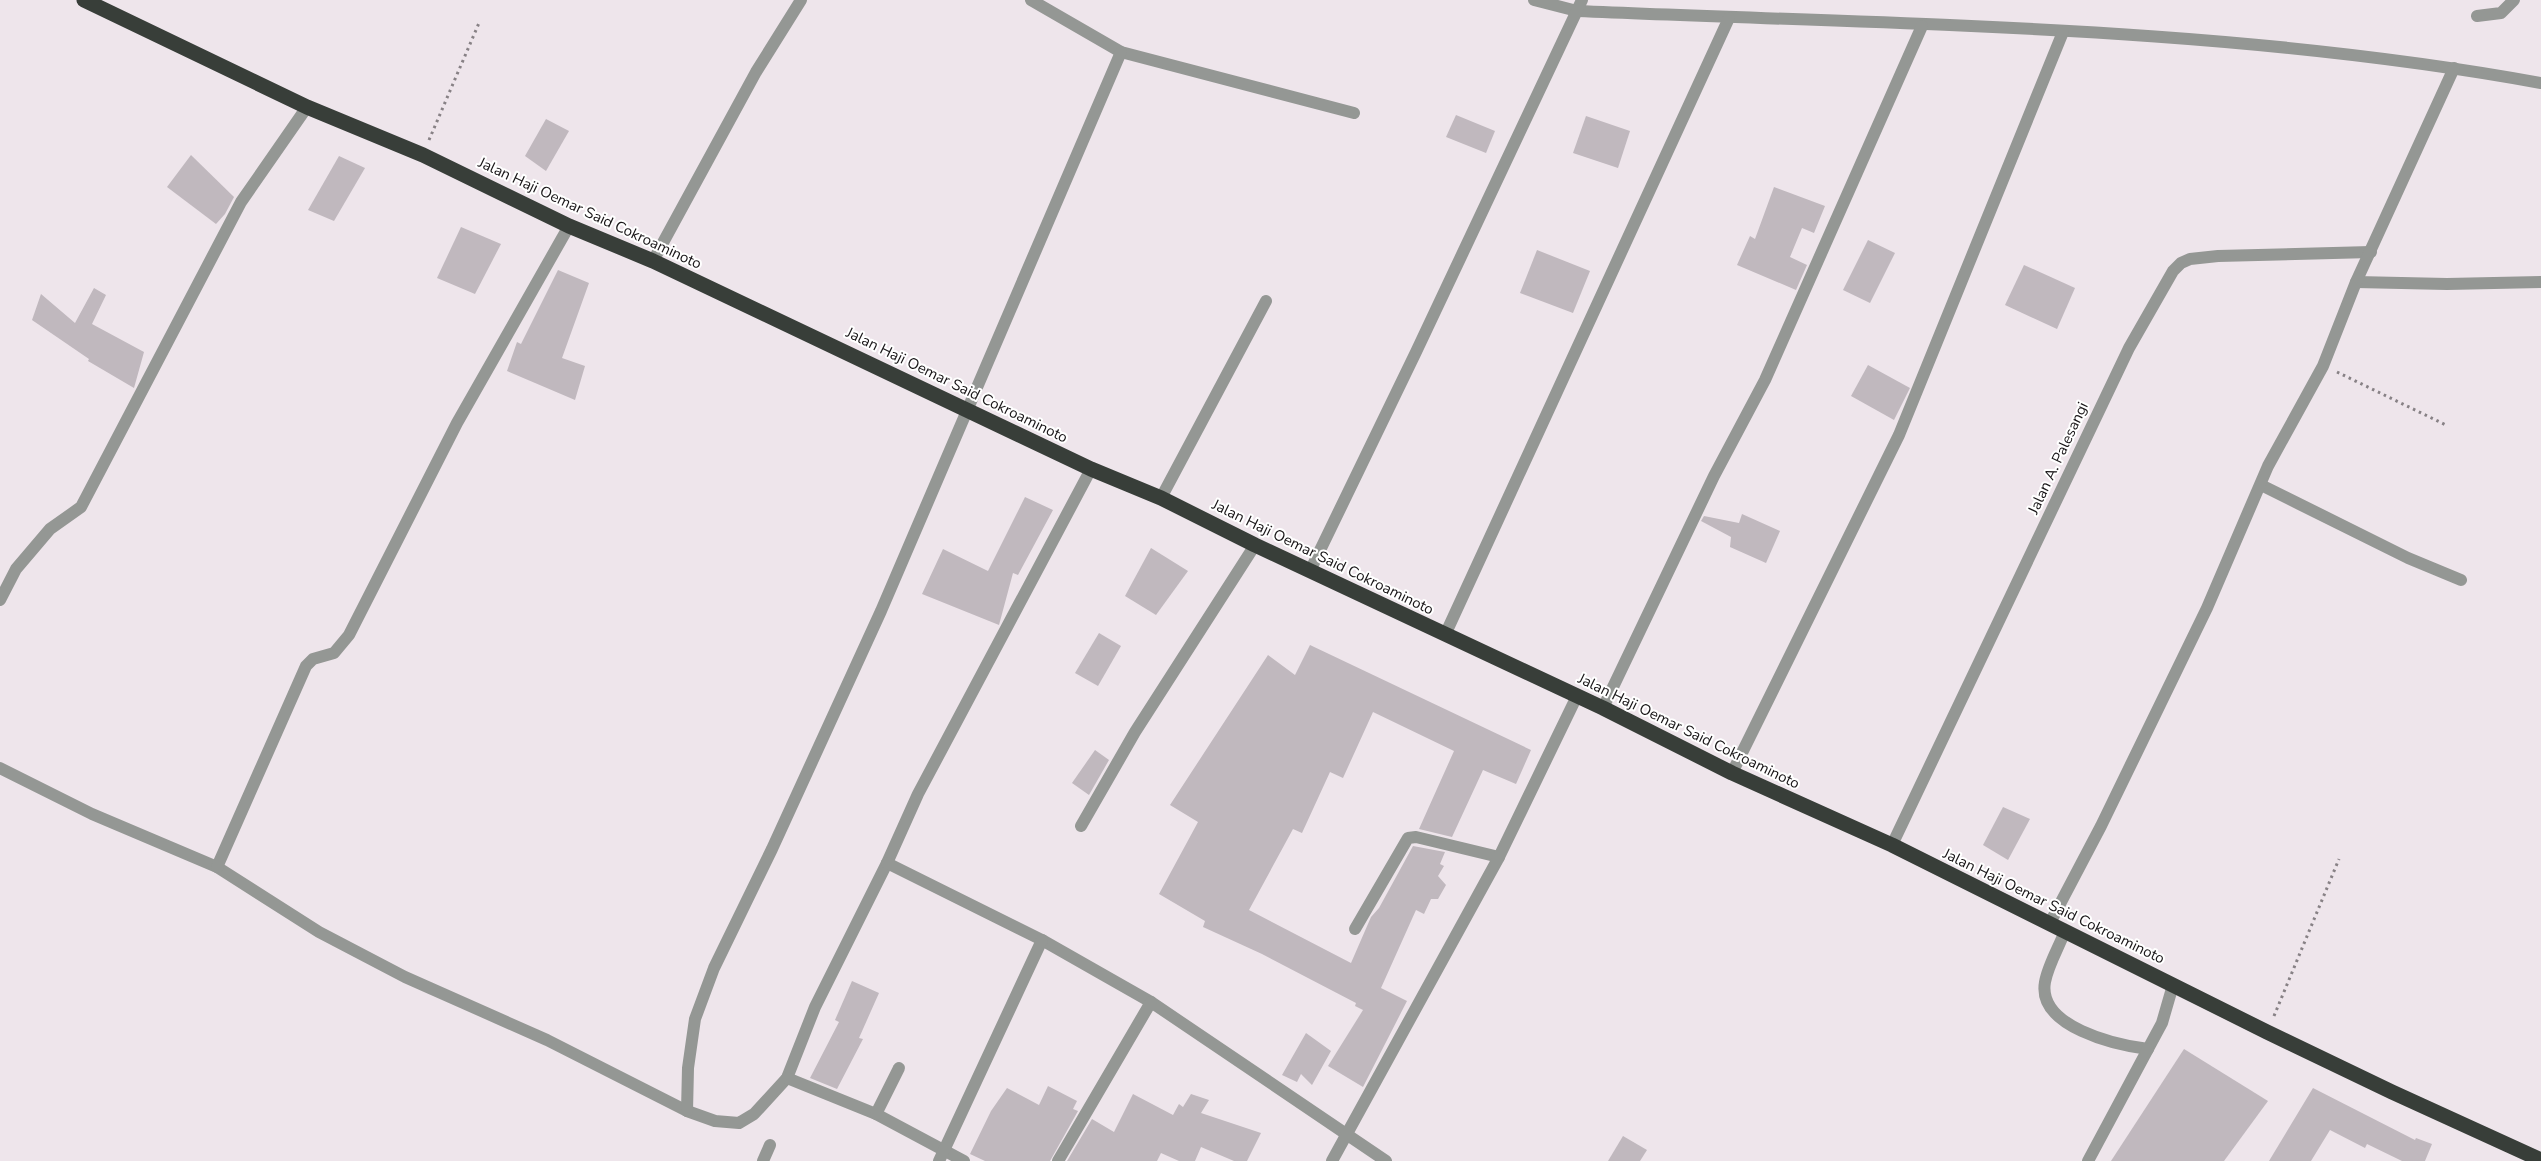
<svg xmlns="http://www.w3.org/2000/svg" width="2541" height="1161" font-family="'Nunito Sans',sans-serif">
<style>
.building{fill:#c0b8be}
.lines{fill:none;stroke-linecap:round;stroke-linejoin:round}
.path{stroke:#878185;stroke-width:3;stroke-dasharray:2.5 4;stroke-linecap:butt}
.lane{stroke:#949794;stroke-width:12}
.street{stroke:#949794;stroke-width:12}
.highway{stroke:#383e39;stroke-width:15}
.labels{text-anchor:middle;stroke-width:4;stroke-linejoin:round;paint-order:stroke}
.street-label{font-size:15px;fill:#171416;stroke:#fff}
</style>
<rect width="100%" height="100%" fill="#eee5eb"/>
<g class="building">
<path d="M1456,115L1495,131L1486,153L1446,137Z"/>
<path d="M1586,116L1630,131L1618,168L1573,153Z"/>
<path d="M546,119L569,131L546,171L525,156Z"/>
<path d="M191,155L234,197L225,214L216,224L167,187Z"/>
<path d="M339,156L365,168L334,221L308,210Z"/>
<path d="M1774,187L1825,206L1814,233L1802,228L1790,257L1807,265L1796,290L1737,265L1750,236L1755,239Z"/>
<path d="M461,227L501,244L475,294L437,278Z"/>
<path d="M1868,240L1895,253L1870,303L1843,290Z"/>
<path d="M1537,250L1590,271L1573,313L1520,293Z"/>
<path d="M2024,265L2075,288L2057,329L2005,305Z"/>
<path d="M558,270L589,283L562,358L585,366L575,400L507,371L517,342L521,344Z"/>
<path d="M94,288L106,295L92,324L144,352L134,388L88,361L89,359L32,320L41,294L75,323Z"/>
<path d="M1868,365L1910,388L1894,420L1851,396Z"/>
<path d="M1025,497L1053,510L1018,575L1013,573L999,625L922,594L943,549L988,571Z"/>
<path d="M1742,514L1780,531L1766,563L1730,547L1731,537L1701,521L1704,516L1739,523Z"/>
<path d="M1151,548L1188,571L1156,615L1125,596Z"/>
<path d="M1099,633L1121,646L1098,686L1075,673Z"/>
<path d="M1310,645L1531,750L1516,784L1483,770L1452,837L1419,829L1454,751L1373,712L1343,778L1330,772L1302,833L1293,829L1249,910L1351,963L1371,917L1379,908L1413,846L1445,852L1440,864L1444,866L1438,876L1446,885L1438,899H1431L1424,914L1416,910L1381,988L1407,1001L1363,1087L1328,1066L1363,1010L1355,1006L1356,1003L1262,954L1203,927L1205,921L1159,894L1198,822L1170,805L1268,655L1295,675Z"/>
<path d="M1095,750L1109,760L1089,795L1072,783Z"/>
<path d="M2003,807L2030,819L2008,860L1983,845Z"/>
<path d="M852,981L879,993L859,1038L863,1039L837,1089L810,1078L839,1022L835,1020Z"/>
<path d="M1306,1033L1331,1051L1312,1085L1301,1074L1297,1082L1282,1075Z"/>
<path d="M2184,1049L2268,1101L2224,1161H2111Z"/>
<path d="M1048,1086L1077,1101L1073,1109L1078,1111L1050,1161H985L970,1154L991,1111L1007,1088L1039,1105Z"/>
<path d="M2313,1088L2415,1140L2416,1138L2432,1144L2425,1161H2402L2367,1144L2365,1148L2330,1130L2311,1161H2269Z"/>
<path d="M1133,1094L1173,1115L1179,1104L1183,1107L1191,1094L1209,1100L1201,1113L1261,1133L1247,1161H1234L1201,1147L1195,1161H1179L1161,1153L1157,1161H1067L1092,1119L1114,1132Z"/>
<path d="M1623,1136L1647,1150L1640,1161H1608Z"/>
</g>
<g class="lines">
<g class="path">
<path d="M429,140L479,23"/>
<path d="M2337,372L2448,426"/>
<path d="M2274,1016L2339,859"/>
</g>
<g class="lane">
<path d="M2477,16L2501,13L2514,0"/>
<path d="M1161,498L1266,301"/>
<path d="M2065,931C2059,947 2048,965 2045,982C2037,1027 2116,1045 2148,1049L2162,1023L2173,985"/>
<path d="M2088,1161L2148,1049"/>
</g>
<g class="street">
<path d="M1031,0L1121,52L1354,113"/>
<path d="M1534,0L1577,11C1898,25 2224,25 2541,83"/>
<path d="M653,261L756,72L801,0"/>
<path d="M2356,282L2447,284L2541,282"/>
<path d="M2261,485L2408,558L2461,580"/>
<path d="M1310,571L1416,352L1582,0"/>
<path d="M0,600L16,569L50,529L81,507L241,202L307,107"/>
<path d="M1445,635L1729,18"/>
<path d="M1603,708L1714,476L1765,380L1922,26"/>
<path d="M0,768L92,814L217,867L319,932L405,977L547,1040L687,1111L715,1121L739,1123L754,1114L787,1078L815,1007L887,863L918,794L1091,469"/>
<path d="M1732,773L1899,435L2063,32"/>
<path d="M1081,826L1135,732L1255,545"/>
<path d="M1892,845L2129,348L2173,271L2181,263L2190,259L2218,256L2371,252"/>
<path d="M887,863L1042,940L1151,1002L1386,1161"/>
<path d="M217,867L306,666L313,659L334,653L349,635L457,423L569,226"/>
<path d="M2050,923L2101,826L2207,608L2268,466L2323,366L2356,282L2454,68"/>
<path d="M1355,929L1408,838L1416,837L1499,857"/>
<path d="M787,1078L876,1114L964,1161"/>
<path d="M687,1111L688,1068L695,1019L714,968L772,849L881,611L1121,52"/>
<path d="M876,1114L899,1068"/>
<path d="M763,1161L770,1145"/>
<path d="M939,1161L1042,940"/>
<path d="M1058,1161L1151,1002"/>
<path d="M1332,1161L1499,857L1577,696"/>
</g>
<path class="highway" d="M84,0L307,107L423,155L569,226L653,261L1091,469L1161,498L1255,545L1603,708L1732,773L1892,845L2267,1032L2392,1092L2541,1160"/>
</g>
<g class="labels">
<g class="street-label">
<text transform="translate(590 213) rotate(25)" y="5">Jalan Haji Oemar Said Cokroaminoto</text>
<text transform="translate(957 385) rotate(26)" y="5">Jalan Haji Oemar Said Cokroaminoto</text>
<text transform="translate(2058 458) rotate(-65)" y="5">Jalan A. Palesangi</text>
<text transform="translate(1323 557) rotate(26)" y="5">Jalan Haji Oemar Said Cokroaminoto</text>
<text transform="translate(1689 731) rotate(26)" y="5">Jalan Haji Oemar Said Cokroaminoto</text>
<text transform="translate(2054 906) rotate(26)" y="5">Jalan Haji Oemar Said Cokroaminoto</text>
</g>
</g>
</svg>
